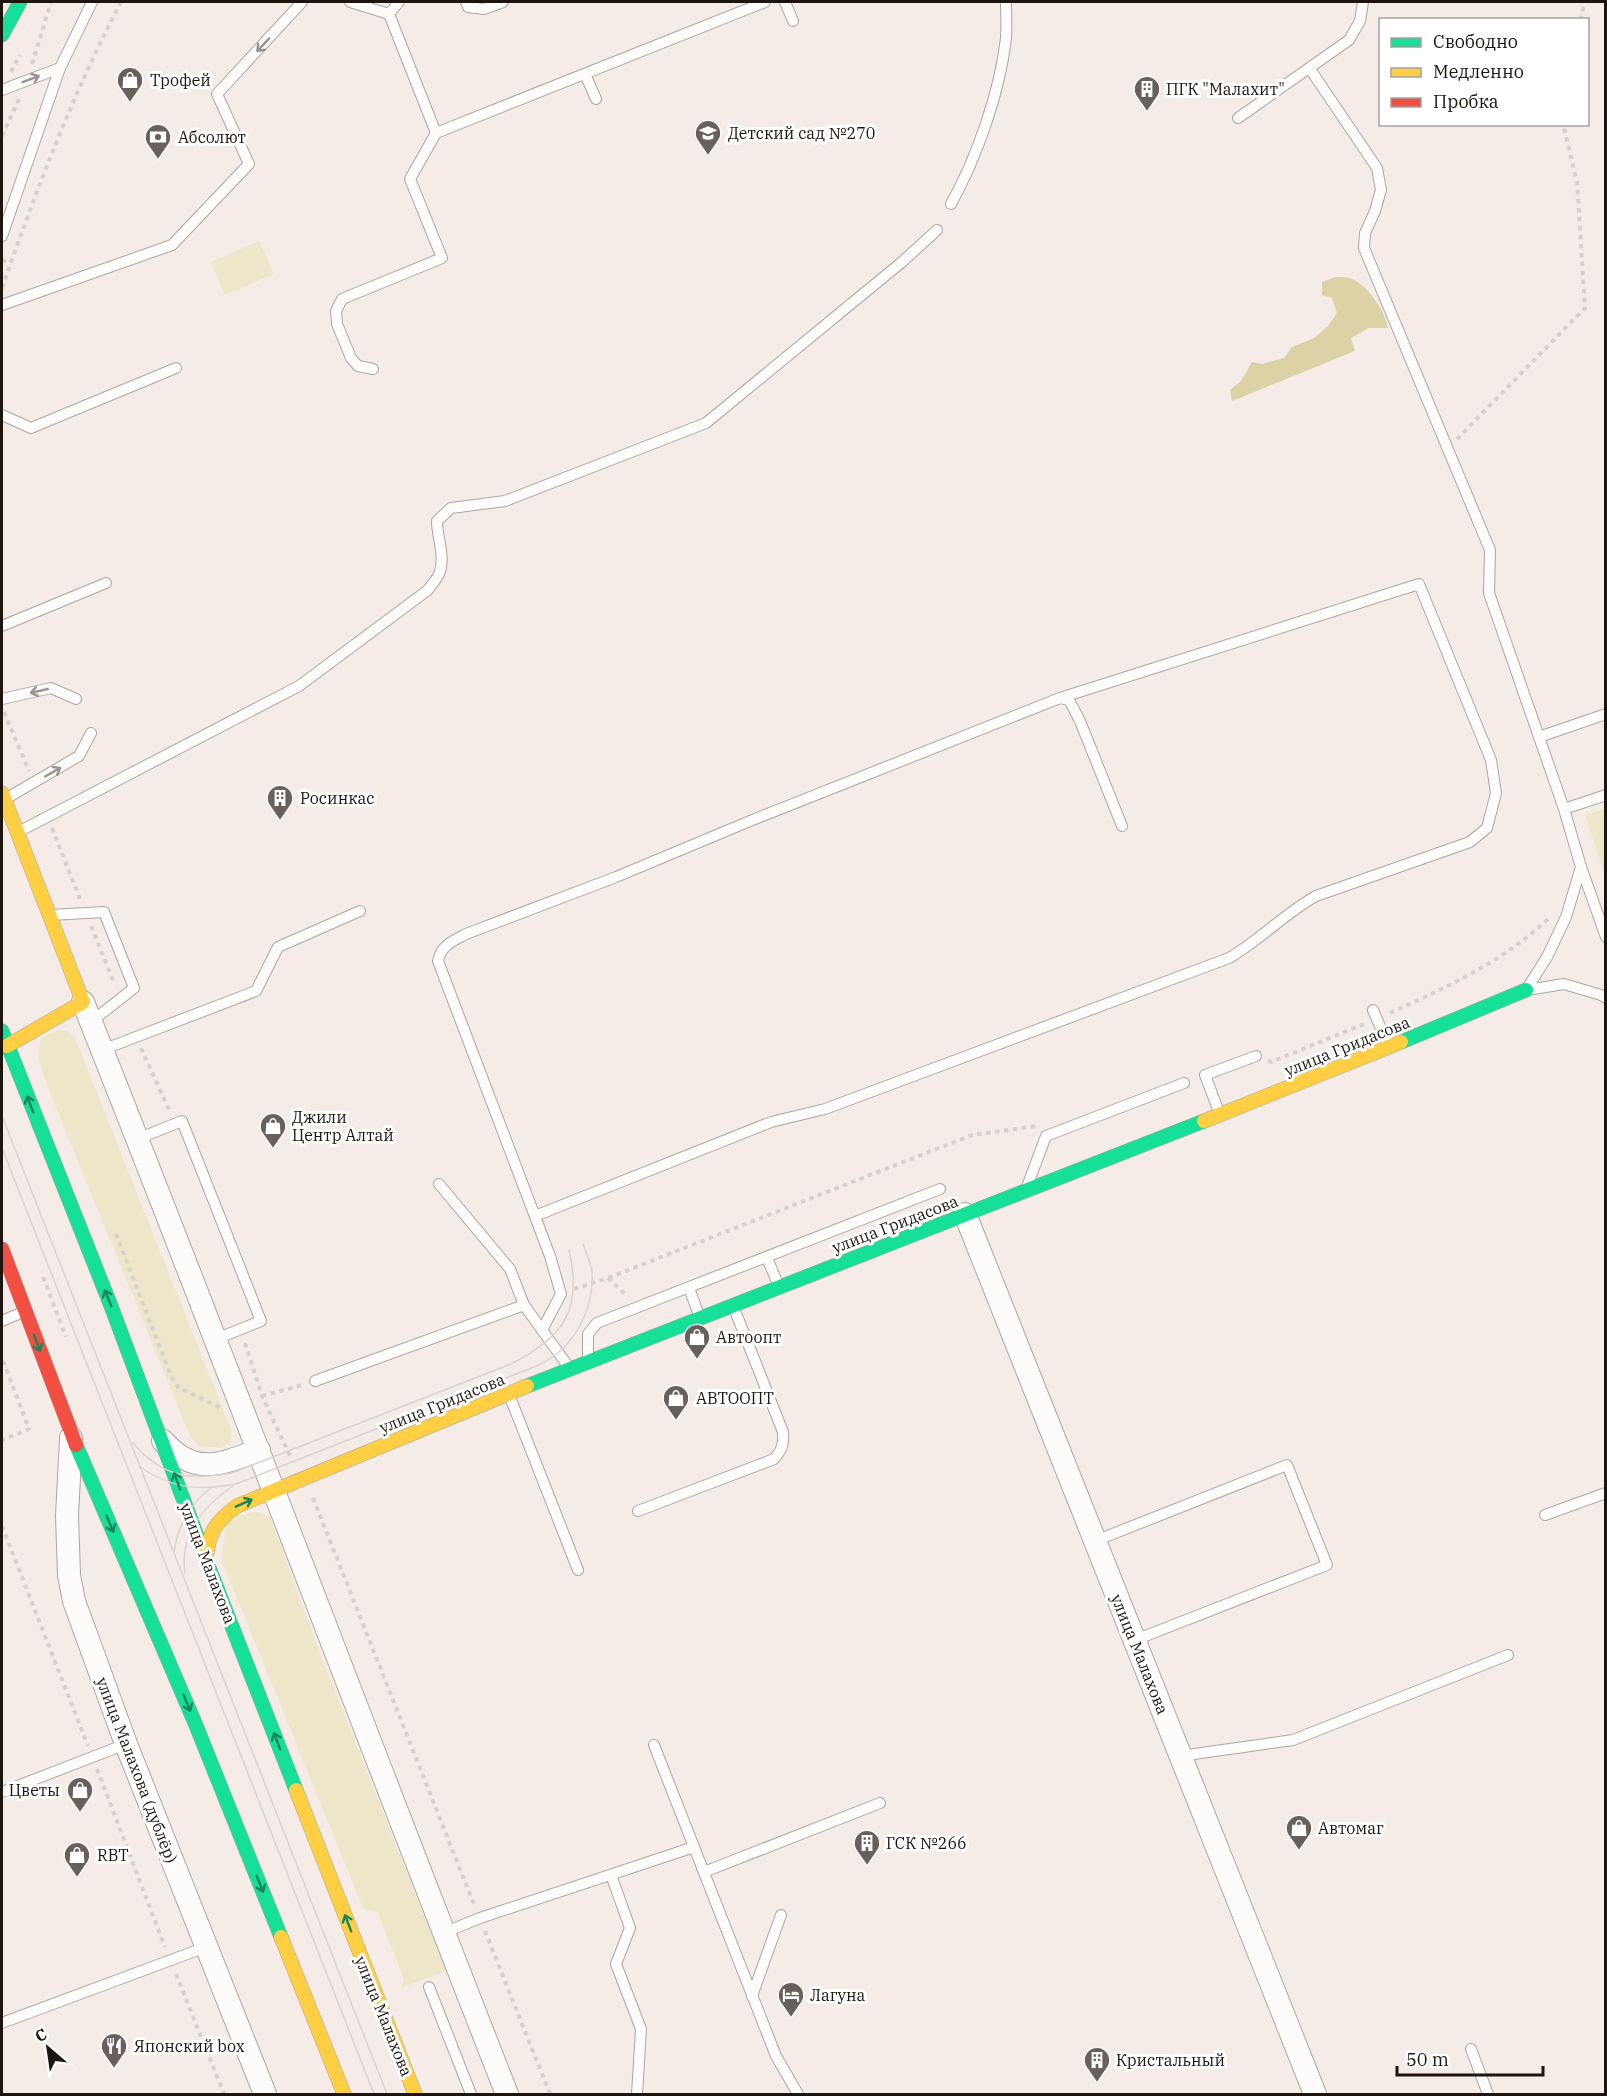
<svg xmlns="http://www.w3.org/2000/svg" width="1607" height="2096" font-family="'IBM Plex Serif',serif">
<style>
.green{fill:#eee6c9}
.forest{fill:#dbd2a6}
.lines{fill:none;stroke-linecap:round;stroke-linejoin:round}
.lane-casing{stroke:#aea5a0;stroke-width:12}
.street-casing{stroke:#aea5a0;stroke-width:24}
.fast-casing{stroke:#aea5a0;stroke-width:15}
.slow-casing{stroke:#aea5a0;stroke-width:15}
.jam-casing{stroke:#aea5a0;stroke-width:15}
.path{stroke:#d4d2d0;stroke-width:4;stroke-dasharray:4.5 4.5;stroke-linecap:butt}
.lane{stroke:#fefcfb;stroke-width:10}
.street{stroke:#fefcfb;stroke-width:22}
.fast{stroke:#16e098;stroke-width:14}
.slow{stroke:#ffcf43;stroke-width:14}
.jam{stroke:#f24e42;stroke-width:14}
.tram{stroke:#d7d4d3;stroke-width:1.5}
.oneway{stroke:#999491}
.oneway2{stroke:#1a855a}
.labels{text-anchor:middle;stroke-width:6;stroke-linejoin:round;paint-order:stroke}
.poi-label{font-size:16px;fill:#1e150f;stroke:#fff;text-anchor:start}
.street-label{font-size:16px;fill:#1e150f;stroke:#fff}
</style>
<rect width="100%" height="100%" fill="#f6ece7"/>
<g class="green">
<path d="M259,241L274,274L225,295L211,262Z"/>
<path d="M1605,809H1606L1605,875L1585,815Z"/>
<path d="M61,1029L68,1032L75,1038L232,1432L230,1442L221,1448L199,1446L190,1436L44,1078L38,1054L41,1038Z"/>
<path d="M255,1511L270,1517L322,1659L446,1971L401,1988L404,1979L378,1913L363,1908L221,1559L227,1522Z"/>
</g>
<path class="forest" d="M1335,277C1340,277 1345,277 1350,278C1367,284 1385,311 1388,328H1369L1351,338L1355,351L1232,401L1230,390L1241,381L1252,362L1262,364L1284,358L1292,347L1314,338L1328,326L1337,313L1332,298L1322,295V282Z"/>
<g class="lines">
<g class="lane-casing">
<g id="lane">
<path d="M350,2L389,14"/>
<path d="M466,2L468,7L484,9L503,2"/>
<path d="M785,2L793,21"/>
<path d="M389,14L436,133L765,2"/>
<path d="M389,14L399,2"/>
<path d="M1310,69L1377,168L1381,190L1375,211L1365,233L1364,248L1490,550L1489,593L1564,809L1581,867L1566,917L1547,957L1528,987"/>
<path d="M585,74L596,99"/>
<path d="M2,90L60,68"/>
<path d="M1238,118L1349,40L1360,21L1363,2"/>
<path d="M951,204C977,157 1000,92 1006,38C1007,26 1006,14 1006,2"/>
<path d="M2,236L60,68L92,2"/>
<path d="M2,305L172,245L249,164L217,94L302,2"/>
<path d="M373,369L358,366L351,358L337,324L336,311L342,299L442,258L410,179L436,133"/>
<path d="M2,415L31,428L176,368"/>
<path d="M2,626L106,583"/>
<path d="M2,699L51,688L76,699"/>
<path d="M1539,737L1606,714"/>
<path d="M7,798L79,756L91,733"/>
<path d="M1564,809L1606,795"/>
<path d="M20,831L299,686L428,590C431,585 437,579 439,574C446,557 437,538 437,521L451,508L505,501L706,423L902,262L937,230"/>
<path d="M1581,867L1606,937"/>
<path d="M51,915L104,912L134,988L91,1022"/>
<path d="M1527,990L1564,984L1601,995L1606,998"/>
<path d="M1373,1010L1388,1045"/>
<path d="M102,1050L256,991L278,947L360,911"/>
<path d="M1219,1112L1205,1075L1256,1056"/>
<path d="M137,1139L182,1121L261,1321L216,1339"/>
<path d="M439,1184L510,1269L524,1305"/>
<path d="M1028,1184L1046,1136L1184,1083"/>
<path d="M535,1216L771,1122L825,1109L1229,958C1260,940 1284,914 1316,896L1470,842L1487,828L1496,793L1491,760L1419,584L1060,698"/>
<path d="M767,1258L778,1284"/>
<path d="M689,1288L699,1315"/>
<path d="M2,1321L23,1312"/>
<path d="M542,1330L561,1294L550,1256L438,961C441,945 453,941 466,934L616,877L750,821L1060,698L1069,700L1080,721L1122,826"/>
<path d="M588,1359V1334L597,1323L940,1189"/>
<path d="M315,1381L524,1305L568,1366"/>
<path d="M510,1397L578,1570"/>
<path d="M638,1511L774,1459C782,1450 784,1444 783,1432L734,1308"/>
<path d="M1545,1515L1606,1493"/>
<path d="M1095,1541L1287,1465L1327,1565L1135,1640"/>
<path d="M654,1745L776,2056L798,2094"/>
<path d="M1180,1756L1293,1740L1508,1655"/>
<path d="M2,1792L126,1744"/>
<path d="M704,1872L880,1803"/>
<path d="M611,1875L630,1928L616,1964L641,2029L637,2094"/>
<path d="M443,1933L480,1918L694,1847"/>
<path d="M429,1987L471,2094"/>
<path d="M752,1996L781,1915"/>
<path d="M2,2023L206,1947"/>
<path d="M1471,2049L1488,2094"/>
</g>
</g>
<g class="street-casing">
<g id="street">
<path d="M83,1002C228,1365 364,1731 507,2094"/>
<path d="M965,1214L1315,2094"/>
<path d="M71,1438L67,1516L69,1575L74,1601L126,1744L265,2094"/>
<path d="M163,1441C195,1477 221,1464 259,1450"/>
</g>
</g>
<g class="fast-casing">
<g id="fast">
<path d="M2,35L20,2"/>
<path d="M2,1031L111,1306L206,1560L296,1790"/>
<path d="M1401,1042L1526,990"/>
<path d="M527,1386L1204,1121"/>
<path d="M76,1445L195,1723L281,1937"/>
</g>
</g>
<g class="slow-casing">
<g id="slow">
<path d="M2,793L83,1002L7,1046"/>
<path d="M1204,1121L1401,1042"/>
<path d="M206,1560C209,1532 214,1523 237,1506L527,1386"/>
<path d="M296,1790L415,2094"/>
<path d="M281,1937L344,2094"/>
</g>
</g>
<g class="jam-casing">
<path id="jam" d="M2,1249L76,1445"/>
</g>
<g class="path">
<path d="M1580,20L1585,2"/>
<path d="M32,64L51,2"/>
<path d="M11,72L20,55"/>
<path d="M2,136L19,99"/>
<path d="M2,260L10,263"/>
<path d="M2,288C36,191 73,93 121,2"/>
<path d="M1457,439L1585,308L1577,182L1563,124"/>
<path d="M4,712L29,771"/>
<path d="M52,828L80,899"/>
<path d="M91,926L113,980"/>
<path d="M1390,1013C1447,987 1501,963 1548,919"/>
<path d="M141,1048L170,1112"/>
<path d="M1268,1061L1271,1062L1364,1024"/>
<path d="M116,1234L171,1376L178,1387L221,1408"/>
<path d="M43,1277L66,1337"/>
<path d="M608,1278L627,1296"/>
<path d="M574,1289L608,1278L972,1135L1037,1126"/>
<path d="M245,1343L262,1396L291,1458"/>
<path d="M2,1362L4,1363L29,1429L2,1440"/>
<path d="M262,1396L302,1385"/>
<path d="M313,1498L475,1907"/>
<path d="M2,1526L88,1746"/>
<path d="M97,1769L165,1947"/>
<path d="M485,1931L550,2094"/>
<path d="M176,1974L224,2094"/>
</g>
<use href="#lane" class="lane"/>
<use href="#street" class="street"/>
<use href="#fast" class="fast"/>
<use href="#slow" class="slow"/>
<use href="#jam" class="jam"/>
<g class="tram">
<path d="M2,1116L387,2094"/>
<path d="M2,1148L374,2094"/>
<path d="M133,1443C162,1477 190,1481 232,1473L511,1364C564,1337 583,1310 569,1250"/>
<path d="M140,1467C173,1489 197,1491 236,1484L539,1365C545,1361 554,1357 559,1352C581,1333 594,1301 592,1272C591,1263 586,1253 583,1244"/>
<path d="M174,1552C178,1526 190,1503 212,1487"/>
<path d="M185,1573C179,1535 204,1506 233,1486"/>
</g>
</g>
<defs><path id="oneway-shaft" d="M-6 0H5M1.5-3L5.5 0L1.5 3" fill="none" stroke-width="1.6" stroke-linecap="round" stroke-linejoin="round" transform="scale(1.5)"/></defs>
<g class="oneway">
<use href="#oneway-shaft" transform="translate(263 45) rotate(133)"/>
<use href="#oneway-shaft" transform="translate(31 79) rotate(-21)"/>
<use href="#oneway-shaft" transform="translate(39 691) rotate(167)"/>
<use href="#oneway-shaft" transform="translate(53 772) rotate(-30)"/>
</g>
<g class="oneway2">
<use href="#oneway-shaft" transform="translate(30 1104) rotate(-112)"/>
<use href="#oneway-shaft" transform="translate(108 1298) rotate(-112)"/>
<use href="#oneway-shaft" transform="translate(37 1343) rotate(69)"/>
<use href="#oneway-shaft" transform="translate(177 1481) rotate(-110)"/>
<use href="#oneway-shaft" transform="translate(244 1503) rotate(-24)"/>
<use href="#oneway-shaft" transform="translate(110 1524) rotate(67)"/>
<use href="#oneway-shaft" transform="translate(187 1703) rotate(67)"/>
<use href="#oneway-shaft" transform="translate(277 1741) rotate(-111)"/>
<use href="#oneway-shaft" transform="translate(260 1884) rotate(68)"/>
<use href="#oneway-shaft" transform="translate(348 1923) rotate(-111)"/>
</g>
<defs>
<g id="shop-pin" transform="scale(1.35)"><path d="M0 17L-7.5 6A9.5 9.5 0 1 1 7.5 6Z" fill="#6a605b" stroke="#fff"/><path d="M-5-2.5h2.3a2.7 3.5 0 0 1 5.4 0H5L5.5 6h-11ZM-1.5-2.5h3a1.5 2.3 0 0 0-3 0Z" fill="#fff"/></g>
<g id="building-pin" transform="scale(1.35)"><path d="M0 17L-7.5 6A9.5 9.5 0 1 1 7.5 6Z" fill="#6a605b" stroke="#fff"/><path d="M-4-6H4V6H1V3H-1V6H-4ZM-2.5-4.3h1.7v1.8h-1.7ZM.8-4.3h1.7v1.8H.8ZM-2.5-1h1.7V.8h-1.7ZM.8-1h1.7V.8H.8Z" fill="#fff"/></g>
<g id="school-pin" transform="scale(1.35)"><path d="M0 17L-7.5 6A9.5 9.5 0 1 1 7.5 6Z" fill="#6a605b" stroke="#fff"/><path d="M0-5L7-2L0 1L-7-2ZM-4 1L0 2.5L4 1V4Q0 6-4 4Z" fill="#fff"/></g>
<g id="bank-pin" transform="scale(1.35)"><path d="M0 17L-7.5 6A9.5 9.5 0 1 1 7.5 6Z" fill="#6a605b" stroke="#fff"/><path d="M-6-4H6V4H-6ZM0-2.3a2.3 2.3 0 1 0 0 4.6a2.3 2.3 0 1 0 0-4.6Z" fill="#fff"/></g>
<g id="hotel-pin" transform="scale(1.35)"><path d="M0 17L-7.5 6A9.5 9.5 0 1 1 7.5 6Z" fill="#6a605b" stroke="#fff"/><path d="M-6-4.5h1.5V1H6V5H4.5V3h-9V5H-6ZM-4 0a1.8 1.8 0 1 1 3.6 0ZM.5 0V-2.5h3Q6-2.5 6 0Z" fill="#fff"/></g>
<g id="restaurant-pin" transform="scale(1.35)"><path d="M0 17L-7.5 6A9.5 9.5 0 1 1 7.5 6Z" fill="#6a605b" stroke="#fff"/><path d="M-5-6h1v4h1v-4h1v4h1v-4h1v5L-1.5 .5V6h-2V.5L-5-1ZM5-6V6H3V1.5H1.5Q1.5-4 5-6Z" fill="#fff"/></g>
</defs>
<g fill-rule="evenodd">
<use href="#shop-pin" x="130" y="80"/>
<use href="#building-pin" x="1147" y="89"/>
<use href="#school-pin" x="708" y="133"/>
<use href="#bank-pin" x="158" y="137"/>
<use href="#building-pin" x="280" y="798"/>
<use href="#shop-pin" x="273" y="1126"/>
<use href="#shop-pin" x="697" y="1337"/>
<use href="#shop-pin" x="676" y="1398"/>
<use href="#shop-pin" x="80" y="1790"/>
<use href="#shop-pin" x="1299" y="1828"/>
<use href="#building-pin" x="867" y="1843"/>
<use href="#shop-pin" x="77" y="1855"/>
<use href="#hotel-pin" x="791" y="1995"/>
<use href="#restaurant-pin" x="114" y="2046"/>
<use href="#building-pin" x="1097" y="2060"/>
</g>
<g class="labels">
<g class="poi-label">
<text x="150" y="86">Трофей</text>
<text x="1166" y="95">ПГК "Малахит"</text>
<text x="728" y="139">Детский сад №270</text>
<text x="178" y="143">Абсолют</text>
<text x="300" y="804">Росинкас</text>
<text x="292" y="1123">Джили<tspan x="292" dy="18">Центр Алтай</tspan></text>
<text x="716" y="1343">Автоопт</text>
<text x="696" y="1404">АВТООПТ</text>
<text x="60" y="1796" text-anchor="end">Цветы</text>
<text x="1318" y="1834">Автомаг</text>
<text x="886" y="1849">ГСК №266</text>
<text x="97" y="1861">RBT</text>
<text x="810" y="2001">Лагуна</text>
<text x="134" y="2052">Японский box</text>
<text x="1116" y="2066">Кристальный</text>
</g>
<g class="street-label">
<text transform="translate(1347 1046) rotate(-22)" y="6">улица Гридасова</text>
<text transform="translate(895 1224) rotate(-21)" y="6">улица Гридасова</text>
<text transform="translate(442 1403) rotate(-22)" y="6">улица Гридасова</text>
<text transform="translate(208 1563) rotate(69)" y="6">улица Малахова</text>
<text transform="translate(1140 1654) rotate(68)" y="6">улица Малахова</text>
<text transform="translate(137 1770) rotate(69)" y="6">улица Малахова (дублёр)</text>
<text transform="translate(384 2016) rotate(68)" y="6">улица Малахова</text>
</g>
</g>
<rect width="1607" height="2096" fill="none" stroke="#1e150f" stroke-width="6"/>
<rect x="1379" y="18" width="210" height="108" fill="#ffffff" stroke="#a5a19f" stroke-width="1.5"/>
<rect x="1391" y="38" width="30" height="9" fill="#16e098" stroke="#a5a19f" stroke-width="1.5"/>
<text x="1433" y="48" font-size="18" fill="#1e150f">Свободно</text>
<rect x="1391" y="68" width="30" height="9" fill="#ffcf43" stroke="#a5a19f" stroke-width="1.5"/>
<text x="1433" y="78" font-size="18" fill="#1e150f">Медленно</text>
<rect x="1391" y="98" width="30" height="9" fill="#f24e42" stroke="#a5a19f" stroke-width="1.5"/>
<text x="1433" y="108" font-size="18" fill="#1e150f">Пробка</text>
<g transform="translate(48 2048) rotate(331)" stroke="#ffffff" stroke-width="4.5" paint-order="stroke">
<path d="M0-4.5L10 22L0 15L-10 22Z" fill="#1e150f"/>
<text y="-9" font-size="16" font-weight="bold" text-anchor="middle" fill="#1e150f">С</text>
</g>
<path d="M1397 2066v9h146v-9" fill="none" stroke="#1e150f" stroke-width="3"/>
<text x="1406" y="2066" font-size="18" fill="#1e150f" stroke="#ffffff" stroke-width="4.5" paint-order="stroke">50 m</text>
</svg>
